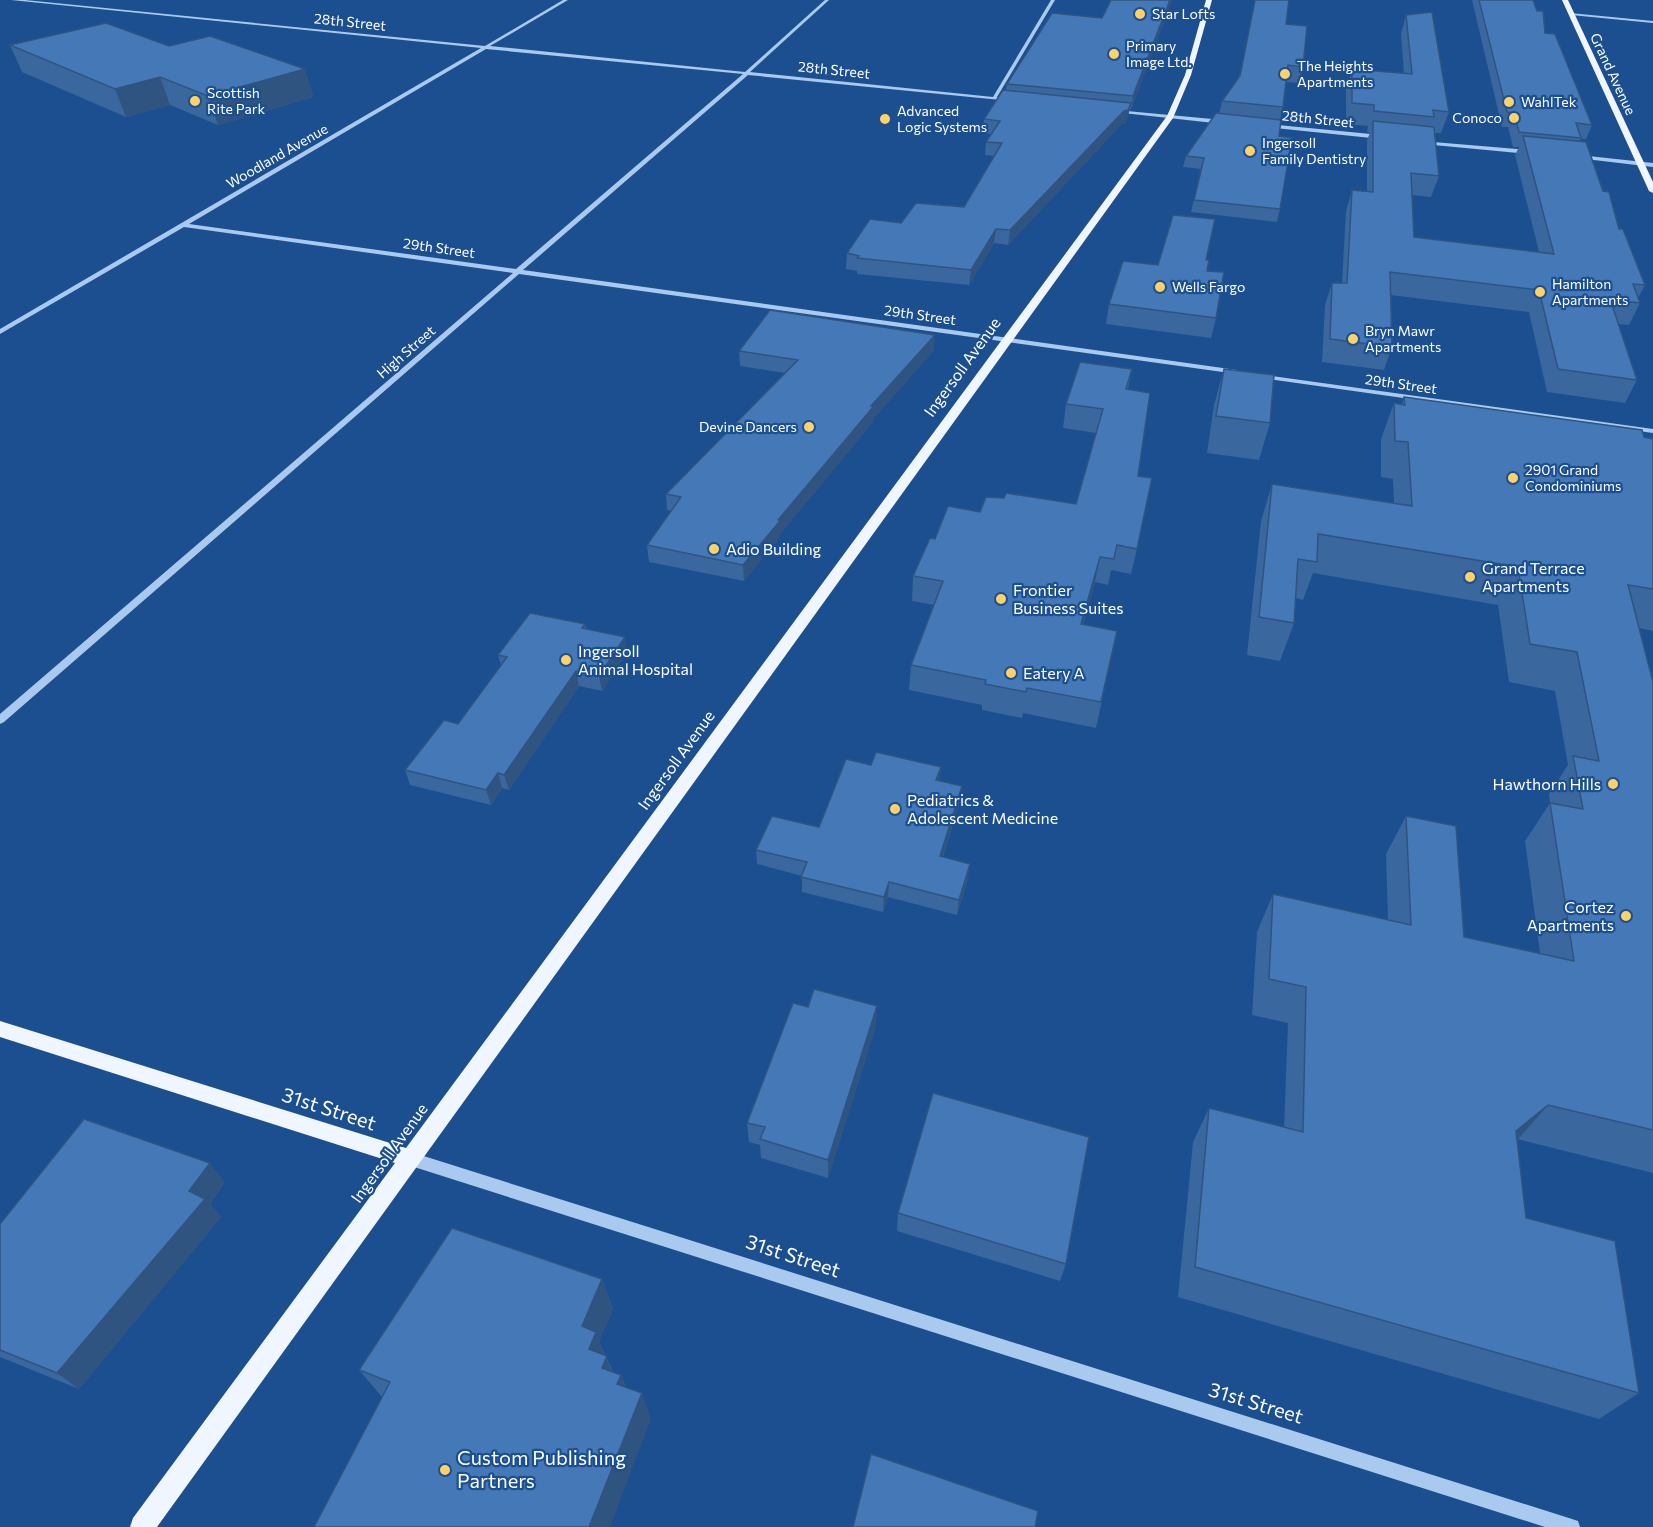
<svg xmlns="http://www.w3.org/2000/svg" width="1653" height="1527" font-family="Commissioner,sans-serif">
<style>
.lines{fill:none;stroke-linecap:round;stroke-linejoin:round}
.minor{fill:#a9c9ee;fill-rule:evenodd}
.major{fill:#f0f6ff;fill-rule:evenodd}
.wall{fill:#3a679d}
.shaded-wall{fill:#305480}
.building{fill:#4478b7;stroke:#305480;stroke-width:1.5}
.poi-dot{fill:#ffd166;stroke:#1b4f8f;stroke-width:2}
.labels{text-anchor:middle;stroke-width:4.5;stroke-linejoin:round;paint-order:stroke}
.far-poi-label{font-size:14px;fill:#fff;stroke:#1b4f8f;text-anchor:start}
.far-street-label{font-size:14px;fill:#fff;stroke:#1b4f8f}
.street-label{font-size:16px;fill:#fff;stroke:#1b4f8f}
.poi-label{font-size:16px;fill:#fff;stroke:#1b4f8f;text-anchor:start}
.near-street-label{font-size:20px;fill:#fff;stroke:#1b4f8f}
.near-poi-label{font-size:20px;fill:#fff;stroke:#1b4f8f;text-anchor:start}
</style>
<rect width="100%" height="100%" fill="#1b4f8f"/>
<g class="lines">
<g class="minor">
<path d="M11,0H25L485,46L563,0H568L490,46L745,72L825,0H829L750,72L993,97L1051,0H1055L997,97L1013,99L1011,101L748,75L523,270L1237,370L1241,372L1237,374L519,274L4,722L0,724V714L513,273L184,227L0,334V329L481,48ZM486,49L743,74L516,269L189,224Z"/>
<path d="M1570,13L1653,21V23L1571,15Z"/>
<path d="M1116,110L1223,120L1226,122L1223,124L1114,112Z"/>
<path d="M1268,124L1381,135L1384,137L1381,139L1266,127Z"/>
<path d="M1421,141L1530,150L1533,152L1530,154L1423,144Z"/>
<path d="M1579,155L1653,163V167L1577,158Z"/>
<path d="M1258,374L1653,429V433L1261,378L1257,376Z"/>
<path d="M411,1152L1572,1519L1578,1521L1580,1527H1545L411,1166L406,1164L404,1159L406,1154Z"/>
</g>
<g class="major">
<path d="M1206,0H1212L1191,75L1173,118L157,1527H130L133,1518L395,1163L0,1037V1021L406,1148L1167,116L1185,75Z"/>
<path d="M1562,0H1568L1653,182V193L1649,191Z"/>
</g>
</g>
<g class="wall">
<path d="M1111,0H1172L1131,109H1130L1125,124H1122L1008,245L994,243L969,285L857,274V271L846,269L847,253L901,223L964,207L994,156L985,155L986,142L992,134L983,133L984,119L1006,90L1007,84L1102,18Z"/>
<path d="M1472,0H1533L1545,33L1592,125L1586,139H1581L1580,141L1603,191L1619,229L1645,285L1638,298L1640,303L1629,325L1618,324L1637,380L1625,403L1547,392L1529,312L1391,295L1392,347L1384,370L1322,362L1325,305L1332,283H1342L1346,211L1352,190L1367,192V140L1370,133L1367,132L1368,126L1346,124V89L1352,69L1404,74L1401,34L1406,15L1449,112L1441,133H1434L1439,176L1431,197L1412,195L1414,237L1539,252L1515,155L1519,147H1513L1508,127H1502Z"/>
<path d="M1286,24L1303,67L1299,83L1286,82L1283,107L1280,120L1279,136L1280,209L1277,222L1191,212L1201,169L1183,167L1186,156L1219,114L1222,101L1239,76Z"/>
<path d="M10,45L169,46L305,69L313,97L218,125L170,105L126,117L22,72Z"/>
<path d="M1206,260L1216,318L1211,338L1106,324L1109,304L1158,265Z"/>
<path d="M934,350L873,419V422L780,534V537L744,581L649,562L647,545L671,511L667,510L666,494L785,373L740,366L739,351Z"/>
<path d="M1132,369L1128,389L1138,476L1137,549L1131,574L1111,570L1108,585L1095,582L1083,625L1117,631L1096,728L1023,713L1022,718L982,710V705L909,690L911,665L934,605L912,601L913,576L935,539L980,512L1076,504L1096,433L1063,428L1066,404Z"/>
<path d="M1224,369L1270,423L1259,460L1207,453L1214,405Z"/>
<path d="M1404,397L1653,439V631L1639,628L1653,682V1173L1517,1139L1526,1218L1639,1393L1599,1419L1178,1297L1193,1142L1209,1108L1284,1128L1288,1023L1252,1015L1257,932L1273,894L1388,920L1386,854L1406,816L1464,937L1540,953L1525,841L1550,803L1549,794L1568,765L1555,691L1509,682L1498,605L1313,573L1303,600L1296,598L1294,623L1280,661L1247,655L1261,521L1272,484L1394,503L1393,479L1381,477V439L1394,403L1402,404Z"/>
<path d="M585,624L586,629L627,652L602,691L579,686L509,790L502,788L491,805L410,785L405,770L458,724L501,665L498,655Z"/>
<path d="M871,765L941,767L939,781L962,786L960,801L943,857L968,879L957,915L888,897L883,912L802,892V876L757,864L756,850L819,827Z"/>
<path d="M876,1026L828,1178L761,1158L760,1145L749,1142L747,1123Z"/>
<path d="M225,1182L210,1204L221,1217L79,1389L0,1357V1224Z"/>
<path d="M898,1213L1066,1264L1060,1281L897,1231Z"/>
<path d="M602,1279L613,1309L599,1341L613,1372L621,1375L626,1387L651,1419L382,1397L359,1370Z"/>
</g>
<g class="shaded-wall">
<path d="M1170,0H1172L1131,109L1133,96Z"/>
<path d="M305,69L313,97L218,125L208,96Z"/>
<path d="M160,77L170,105L126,117L115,89Z"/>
<path d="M1131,103L1128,116L1125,124H1122L1008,245L1010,230Z"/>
<path d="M996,229L994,243L969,285L971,270Z"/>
<path d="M935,335L934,350L873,419V422L780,534V537L744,581L743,565L778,520L871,406Z"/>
<path d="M1100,557L1095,582L1076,650L1081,624Z"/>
<path d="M625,637L627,652L602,691L599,676Z"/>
<path d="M576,671L579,686L509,790L504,775Z"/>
<path d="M941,767L939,782L936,780Z"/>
<path d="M498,773L502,788L491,805L486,790Z"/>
<path d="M962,786L960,801L938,871L940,856Z"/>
<path d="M970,864L968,879L957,915L959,900Z"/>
<path d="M889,882L888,897L883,912L884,897Z"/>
<path d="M877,1006L876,1026L828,1178V1160Z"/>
<path d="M1548,1105L1518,1139L1487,1164L1516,1131Z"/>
<path d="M210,1163L225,1182L210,1204L221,1217L79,1389L57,1373Z"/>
<path d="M602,1279L613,1309L599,1341L617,1384L621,1375L631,1402L613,1395L589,1349L582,1326Z"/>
<path d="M642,1393L651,1419L610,1527H589Z"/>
</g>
<g class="building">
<path d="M1111,0H1170L1133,96L1007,84L1052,13L1102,18Z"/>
<path d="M1255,0H1289L1286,24L1307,26L1303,67L1288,65L1283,107L1222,101L1240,76Z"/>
<path d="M1479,0H1533L1537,11H1543L1545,33L1555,34L1592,125L1576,123L1581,138L1519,132L1514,113L1507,112Z"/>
<path d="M1432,12L1449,112L1433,110L1434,117L1374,111V105L1352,103V69L1412,74L1406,15Z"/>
<path d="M106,23L169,46L210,36L305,69L208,96L160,77L115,89L10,45Z"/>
<path d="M1003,90L1131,103L1128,110L1124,111L1010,230L996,229L971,270L857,258L859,256L847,253L870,219L901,223L916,203L964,207L1002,143L986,142L1000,121L984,119Z"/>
<path d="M1216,113L1281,120L1279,136L1292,138L1280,209L1194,200L1204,158L1186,156Z"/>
<path d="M1373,121L1434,127L1439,176L1411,173L1414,237L1554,254L1523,136L1586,142L1603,191L1609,192L1619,229H1623L1645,285L1633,284L1640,303L1610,299L1637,380L1558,369L1539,290L1390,272L1392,347L1330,339L1332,283H1347L1352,190L1373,192Z"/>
<path d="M1173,215L1215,219L1206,260H1209L1207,271L1224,272L1216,318L1109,304L1123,261L1158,265Z"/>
<path d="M770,310L935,335L871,406H874L778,520L780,521L743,565L647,545L681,497L666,494L798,360L739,351Z"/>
<path d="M1080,362L1132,369L1126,389L1150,393L1138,476L1152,478L1137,549L1117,545L1114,559L1100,557L1081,624L1117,631L1101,702L1027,688L1026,692L985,684L986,680L911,665L943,581L913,576L930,538L935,539L948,506L980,512L986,497L1004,498L1006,493L1076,504L1103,409L1066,404Z"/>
<path d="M1224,369L1274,375L1270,423L1216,416Z"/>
<path d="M1404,397L1642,430L1644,437L1653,439V589L1628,585L1653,682V1130L1548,1105L1516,1131L1526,1218L1615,1241L1639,1393L1195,1267L1209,1108L1303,1132L1306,987L1269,979L1273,894L1411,925L1406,816L1456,826L1464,937L1574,961L1550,803L1583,809L1573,756L1599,761L1577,652L1530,644L1518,567L1318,534L1317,562L1298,559L1294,623L1259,617L1272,484L1412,506L1408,442L1395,441L1394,403L1405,405Z"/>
<path d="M530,613L585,624L582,628L625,637L599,676L576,671L504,775L498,773L486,790L405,770L444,720L458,724L507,657L498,655Z"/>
<path d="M876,752L941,767L936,780L962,786L940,856L970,864L959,900L889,882L884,897L801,877L807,862L756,850L772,816L819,827L846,759L871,765Z"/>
<path d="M814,989L877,1006L828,1160L760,1139L765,1127L747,1123L793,1003L808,1007Z"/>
<path d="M933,1093L1089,1137L1066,1264L898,1213Z"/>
<path d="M84,1119L210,1163L189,1191L205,1199L57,1373L0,1350V1224Z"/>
<path d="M452,1228L602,1279L582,1326L596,1332L589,1349L607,1356L602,1368L621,1375L617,1384L642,1393L589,1527H314L390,1382L359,1370Z"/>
<path d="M871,1454L1038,1511L1035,1527H853Z"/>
</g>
<g class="poi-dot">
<circle cx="1140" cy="14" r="6"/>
<circle cx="1114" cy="54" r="6"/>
<circle cx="1285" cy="74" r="6"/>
<circle cx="195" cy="101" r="6"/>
<circle cx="1509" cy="102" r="6"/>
<circle cx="1514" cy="118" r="6"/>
<circle cx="885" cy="119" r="6"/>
<circle cx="1250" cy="151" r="6"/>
<circle cx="1160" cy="287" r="6"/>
<circle cx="1540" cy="292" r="6"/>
<circle cx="1353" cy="339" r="6"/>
<circle cx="809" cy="427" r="6"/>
<circle cx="1513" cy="478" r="6"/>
<circle cx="714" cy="549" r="6"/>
<circle cx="1470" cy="577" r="6"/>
<circle cx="1001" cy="599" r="6"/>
<circle cx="566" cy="660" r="6"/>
<circle cx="1011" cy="673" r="6"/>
<circle cx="1613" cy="784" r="6"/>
<circle cx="895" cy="809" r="6"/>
<circle cx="1626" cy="916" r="6"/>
<circle cx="445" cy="1470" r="6"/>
</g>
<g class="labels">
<g class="far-poi-label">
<text x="1152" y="19">Star Lofts</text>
<text x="1126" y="51">Primary<tspan x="1126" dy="16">Image Ltd.</tspan></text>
<text x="1297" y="71">The Heights<tspan x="1297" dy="16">Apartments</tspan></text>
<text x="207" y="98">Scottish<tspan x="207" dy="16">Rite Park</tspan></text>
<text x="1521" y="107">WahlTek</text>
<text x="897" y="116">Advanced<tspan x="897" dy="16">Logic Systems</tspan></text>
<text x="1502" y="123" text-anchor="end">Conoco</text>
<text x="1262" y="148">Ingersoll<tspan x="1262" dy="16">Family Dentistry</tspan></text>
<text x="1552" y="289">Hamilton<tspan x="1552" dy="16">Apartments</tspan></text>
<text x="1172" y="292">Wells Fargo</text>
<text x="1365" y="336">Bryn Mawr<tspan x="1365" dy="16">Apartments</tspan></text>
<text x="797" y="432" text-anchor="end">Devine Dancers</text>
<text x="1525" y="475">2901 Grand<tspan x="1525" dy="16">Condominiums</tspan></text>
</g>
<g class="far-street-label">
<text transform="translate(350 22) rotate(6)" y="5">28th Street</text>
<text transform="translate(834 70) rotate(6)" y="5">28th Street</text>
<text transform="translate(1613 74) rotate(65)" y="5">Grand Avenue</text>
<text transform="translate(1318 119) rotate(6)" y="5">28th Street</text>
<text transform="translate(277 156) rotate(-30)" y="5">Woodland Avenue</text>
<text transform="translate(439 248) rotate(8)" y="5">29th Street</text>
<text transform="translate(920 315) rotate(8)" y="5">29th Street</text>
<text transform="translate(406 352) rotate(-41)" y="5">High Street</text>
<text transform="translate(1401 384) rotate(8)" y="5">29th Street</text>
</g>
<g class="street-label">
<text transform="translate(962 367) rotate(-54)" y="6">Ingersoll Avenue</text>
<text transform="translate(676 760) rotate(-54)" y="6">Ingersoll Avenue</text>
<text transform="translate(389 1153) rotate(-54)" y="6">Ingersoll Avenue</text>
</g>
<g class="poi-label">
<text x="726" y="555">Adio Building</text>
<text x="1482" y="574">Grand Terrace<tspan x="1482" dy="18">Apartments</tspan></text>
<text x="1013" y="596">Frontier<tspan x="1013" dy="18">Business Suites</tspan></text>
<text x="578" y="657">Ingersoll<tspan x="578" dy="18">Animal Hospital</tspan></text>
<text x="1023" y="679">Eatery A</text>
<text x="1601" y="790" text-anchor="end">Hawthorn Hills</text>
<text x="907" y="806">Pediatrics &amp;<tspan x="907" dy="18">Adolescent Medicine</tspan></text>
<text x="1614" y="913" text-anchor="end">Cortez<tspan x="1614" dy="18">Apartments</tspan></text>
</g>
<g class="near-street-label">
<text transform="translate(329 1109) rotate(18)" y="7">31st Street</text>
<text transform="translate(793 1256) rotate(18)" y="7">31st Street</text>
<text transform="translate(1256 1403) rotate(17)" y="7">31st Street</text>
</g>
<g class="near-poi-label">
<text x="457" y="1465">Custom Publishing<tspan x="457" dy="23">Partners</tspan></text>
</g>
</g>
</svg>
